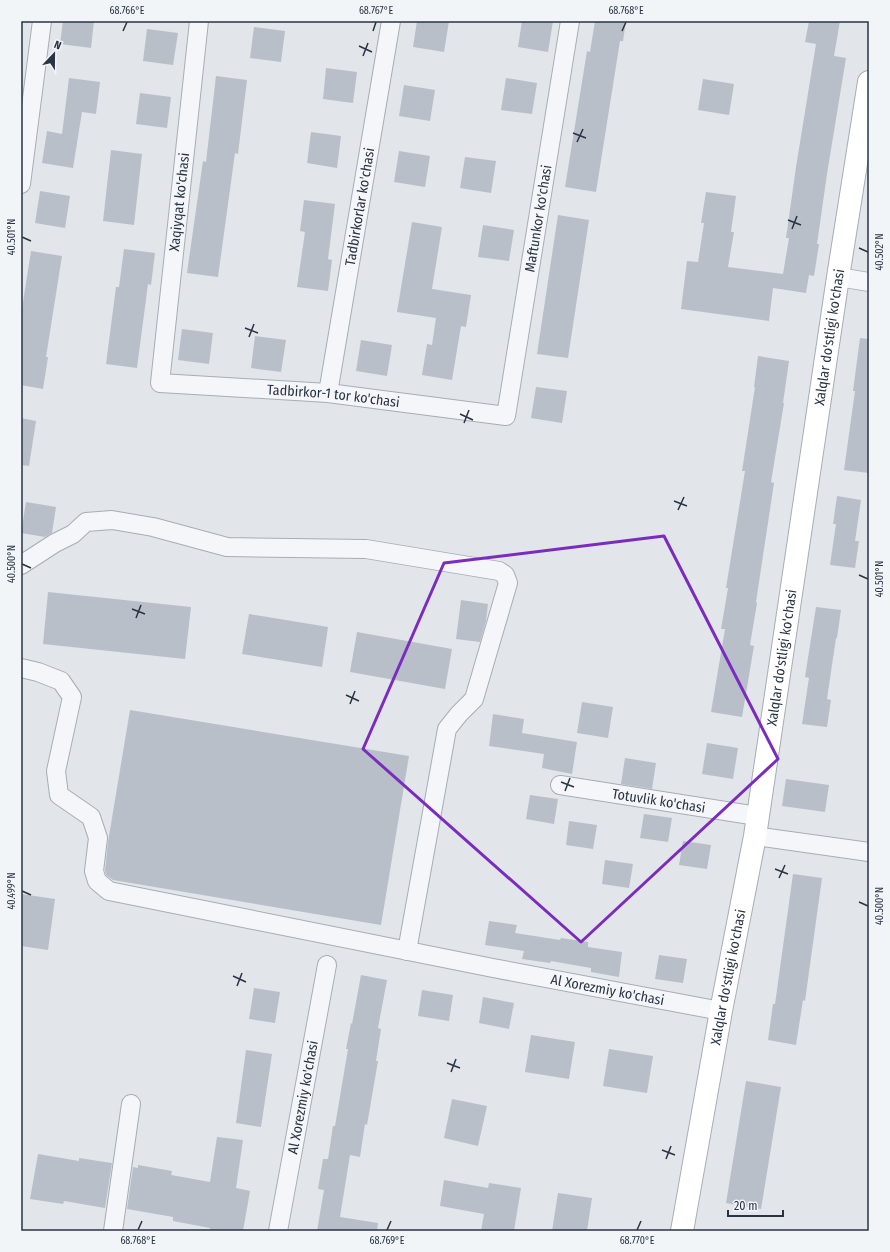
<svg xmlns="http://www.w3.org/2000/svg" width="890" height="1252" font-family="'Fira Sans Condensed',sans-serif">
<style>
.building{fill:#b8bfc9}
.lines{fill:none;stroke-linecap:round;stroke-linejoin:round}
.street-casing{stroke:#a6adb6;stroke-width:20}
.secondary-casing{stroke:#a6adb6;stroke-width:24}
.street{stroke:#f5f6f9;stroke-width:18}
.secondary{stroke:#fff;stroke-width:22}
.marked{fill:none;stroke:#7b2cbf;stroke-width:3;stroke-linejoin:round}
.ticks{fill:none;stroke:#283344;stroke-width:1.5}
.labels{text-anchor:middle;stroke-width:3;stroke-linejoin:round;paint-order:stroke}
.street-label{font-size:14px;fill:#283344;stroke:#f2f5f8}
.neatline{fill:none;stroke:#283344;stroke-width:1.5}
.ticks-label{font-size:10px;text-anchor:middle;fill:#283344}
</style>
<rect width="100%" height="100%" fill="#e2e6eb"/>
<g class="building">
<path d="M63,21H94L91,48L60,44Z"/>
<path d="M417,21H449L444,52L413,47Z"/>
<path d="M522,21H553L548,52L518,47Z"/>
<path d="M595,21H626L623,41H620L596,192L565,187L587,51L590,52Z"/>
<path d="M809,21H840L834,56L846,58L827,174L817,244H819L814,276L809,275L806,293L773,288L769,321L681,309L687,261L698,262L704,223H701L706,192L736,196L731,232H734L728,267L783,274L789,238H786L796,167L816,44L805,42Z"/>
<path d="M254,27L285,31L281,62L250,58Z"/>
<path d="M147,29L178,33L173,65L143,61Z"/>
<path d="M326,68L357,72L353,103L323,99Z"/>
<path d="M216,76L247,80L238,154L235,153L218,277L187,273L203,161L206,162Z"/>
<path d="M69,78L100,82L96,114L82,112L73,168L42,163L47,131L62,134Z"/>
<path d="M506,78L537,83L532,114L501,110Z"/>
<path d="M703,79L734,84L729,115L698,110Z"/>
<path d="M404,85L435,90L430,121L399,116Z"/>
<path d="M140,93L171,97L167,128L136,124Z"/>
<path d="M311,132L341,136L337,168L307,163Z"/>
<path d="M111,150L142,154L134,225L103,221Z"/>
<path d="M399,151L430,156L425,187L394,182Z"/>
<path d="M465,157L496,161L491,193L460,188Z"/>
<path d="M40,191L70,196L65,228L35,223Z"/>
<path d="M304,200L335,204L328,259L332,260L328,291L297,287L305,232L300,231Z"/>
<path d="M558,215L589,220L568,358L537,354Z"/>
<path d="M412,222L442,227L432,289L471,295L466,327L461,326L452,380L422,375L427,344L432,345L436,318L397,312Z"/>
<path d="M483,225L514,230L509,261L478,257Z"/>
<path d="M124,249L155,253L151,285L148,284L137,368L106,364L116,287H119Z"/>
<path d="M31,251L62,256L46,357H48L43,389L21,385V315Z"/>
<path d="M182,329L213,333L209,364L178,360Z"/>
<path d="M255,336L286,340L281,372L251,368Z"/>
<path d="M860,338L869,339V473L844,470L855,391H853Z"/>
<path d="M361,340L392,345L387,376L356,371Z"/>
<path d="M758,356L789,361L783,403H784L771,482L774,483L756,602L757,603L750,645L754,646L742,717L711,712L725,629H721L728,588H726L745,471H742L755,387H754Z"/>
<path d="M536,387L567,391L562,423L531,418Z"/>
<path d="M21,418L36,421L29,466L21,465Z"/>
<path d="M837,496L861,500L855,541H859L855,568L830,565L836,524H833Z"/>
<path d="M26,502L56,507L52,533L45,537L21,533Z"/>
<path d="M48,592L191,607L185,659L43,644Z"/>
<path d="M461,600L488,604L486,621L480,642L456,639Z"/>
<path d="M816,607L841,610L837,638H836L827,699L831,700L827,727L802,724L809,678L805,677Z"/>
<path d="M249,614L328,627L322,667L242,654Z"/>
<path d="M357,632L452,649L445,689L350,672Z"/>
<path d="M582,702L613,707L608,738L577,733Z"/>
<path d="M130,710L409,756L381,925L113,880L106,875L105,870L108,842Z"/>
<path d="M493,714L524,719L522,733L577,742L572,774L542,768L544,754L489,746Z"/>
<path d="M707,743L738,748L733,779L702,774Z"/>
<path d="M625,758L656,763L652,789L621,784Z"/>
<path d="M786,779L829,785L825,812L782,806Z"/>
<path d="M530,795L558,799L554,824L526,819Z"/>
<path d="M644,814L672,818L668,842L640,838Z"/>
<path d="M569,821L597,825L593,849L566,845Z"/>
<path d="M683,841L711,845L707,869L679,865Z"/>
<path d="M605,860L633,864L629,888L602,884Z"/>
<path d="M793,874L822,878L805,1001L803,1000L796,1045L768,1040L773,1004H775Z"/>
<path d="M21,894L55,899L48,950L21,946Z"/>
<path d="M489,921L517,925L515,933L560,940L561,938L588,942V947L622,952L619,977L591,972V968L551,961L550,963L522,959L524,951L485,945Z"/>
<path d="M659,955L687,959L683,983L655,979Z"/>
<path d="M361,975L387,980L378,1028L381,1029L376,1061H378L367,1125L365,1124L360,1157L350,1155L340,1217L378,1223L377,1231H317L324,1190L318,1189L323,1159H328L333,1126H335L348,1049H346L351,1023L352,1024Z"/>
<path d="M254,988L280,992L275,1023L249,1019Z"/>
<path d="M422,990L453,995L449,1021L418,1016Z"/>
<path d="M483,997L514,1003L509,1029L479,1023Z"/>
<path d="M531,1035L575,1042L569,1079L525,1072Z"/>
<path d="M609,1049L653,1056L647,1093L603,1086Z"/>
<path d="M246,1050L272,1054L261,1127L236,1123Z"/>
<path d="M746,1081L781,1087L761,1209L726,1203Z"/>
<path d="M452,1099L487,1106L478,1146L444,1138Z"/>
<path d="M217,1137L243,1140L236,1188L250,1191L243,1231H209L210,1228L173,1221V1217L127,1209L133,1167L138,1168V1165L172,1171L171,1175L210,1182Z"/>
<path d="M38,1154L79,1161V1158L112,1163L105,1208L64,1201L63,1204L30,1199Z"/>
<path d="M444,1180L488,1188L489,1183L521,1188L514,1231H481L484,1214L440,1206Z"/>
<path d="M558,1193L592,1198L587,1231H552Z"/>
</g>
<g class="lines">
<g class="street-casing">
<g id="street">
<path id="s1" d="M199,21L160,383L328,393L506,416L570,21"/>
<path d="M21,184L42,21"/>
<path d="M838,277L869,282"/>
<path id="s2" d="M328,393L391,21"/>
<path d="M21,565L55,543L73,534L86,522L112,520L153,527L227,547L366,549L499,571L505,575L508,583L474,699L459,714L447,729L407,951"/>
<path id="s3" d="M21,668L38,672L61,681L72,697L56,771L59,795L91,817L98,838L94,871L97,881L109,891L493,968L721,1011"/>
<path id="s4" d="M560,785L757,816"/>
<path d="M755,836L869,852"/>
<path d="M113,1231L131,1104"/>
<path id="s5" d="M278,1231L327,965"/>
</g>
</g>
<g class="secondary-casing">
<g id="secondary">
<path id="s6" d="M682,1231L721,1011L755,836L838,277L869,82"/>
</g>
</g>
<use href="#street" class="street"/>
<use href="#secondary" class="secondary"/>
</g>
<path class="marked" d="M664,536L778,759L581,942L363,749L444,563Z"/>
<path class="ticks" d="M123,31L127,22M373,31L376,22M622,31L626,22M359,46L372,52M363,56L368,43M573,133L586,138M577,142L583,129M788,220L801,225M792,229L797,216M22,237L31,241M859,248L868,252M245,328L258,333M249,337L254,324M460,414L473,420M464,423L469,410M674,501L687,506M678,510L684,497M22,564L31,568M859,575L868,579M132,609L145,614M136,618L141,605M346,695L359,701M350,704L355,691M561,782L574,787M565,791L570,778M775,869L788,874M779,878L785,865M22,891L31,895M859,902L868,906M233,976L246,982M237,986L242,973M447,1063L460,1068M451,1072L456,1059M662,1150L675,1155M666,1159L671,1146M138,1230L142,1221M387,1230L391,1221M637,1230L641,1221"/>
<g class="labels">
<g class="street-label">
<text transform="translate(179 202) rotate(-84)" y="5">Xaqiyqat ko'chasi</text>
<text dy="5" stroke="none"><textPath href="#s2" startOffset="189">Tadbirkorlar ko'chasi</textPath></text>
<text dy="5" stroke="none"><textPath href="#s1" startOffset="912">Maftunkor ko'chasi</textPath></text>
<text dy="5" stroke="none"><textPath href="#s6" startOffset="906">Xalqlar do'stligi ko'chasi</textPath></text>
<text dy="5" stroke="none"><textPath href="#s1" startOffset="538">Tadbirkor-1 tor ko'chasi</textPath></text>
<text dy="5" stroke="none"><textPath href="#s6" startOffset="582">Xalqlar do'stligi ko'chasi</textPath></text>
<text dy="5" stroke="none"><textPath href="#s4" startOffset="100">Totuvlik ko'chasi</textPath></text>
<text dy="5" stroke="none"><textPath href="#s6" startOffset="258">Xalqlar do'stligi ko'chasi</textPath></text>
<text dy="5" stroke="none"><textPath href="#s3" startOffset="790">Al Xorezmiy ko'chasi</textPath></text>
<text dy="5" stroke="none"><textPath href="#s5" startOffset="136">Al Xorezmiy ko'chasi</textPath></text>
</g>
</g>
<rect width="890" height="1252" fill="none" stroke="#f2f5f8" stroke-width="44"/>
<g transform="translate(54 54) rotate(22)" stroke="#f2f5f8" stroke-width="3" paint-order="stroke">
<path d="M0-3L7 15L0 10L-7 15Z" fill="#283344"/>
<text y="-6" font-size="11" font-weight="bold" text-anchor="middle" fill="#283344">N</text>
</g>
<path d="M728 1210v6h55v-6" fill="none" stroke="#283344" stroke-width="2"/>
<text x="734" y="1210" font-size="12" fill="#283344" stroke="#f2f5f8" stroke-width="3" paint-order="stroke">20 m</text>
<rect x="22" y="22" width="846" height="1208" class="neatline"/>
<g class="ticks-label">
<text x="127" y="14">68.766°E</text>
<text x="376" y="14">68.767°E</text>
<text x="626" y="14">68.768°E</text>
<text transform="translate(11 237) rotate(-90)" y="4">40.501°N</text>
<text transform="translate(879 252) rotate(-90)" y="4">40.502°N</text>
<text transform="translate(11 564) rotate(-90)" y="4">40.500°N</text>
<text transform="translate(879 579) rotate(-90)" y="4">40.501°N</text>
<text transform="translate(11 891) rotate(-90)" y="4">40.499°N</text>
<text transform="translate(879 906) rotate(-90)" y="4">40.500°N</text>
<text x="138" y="1244">68.768°E</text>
<text x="387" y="1244">68.769°E</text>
<text x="637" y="1244">68.770°E</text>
</g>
</svg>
